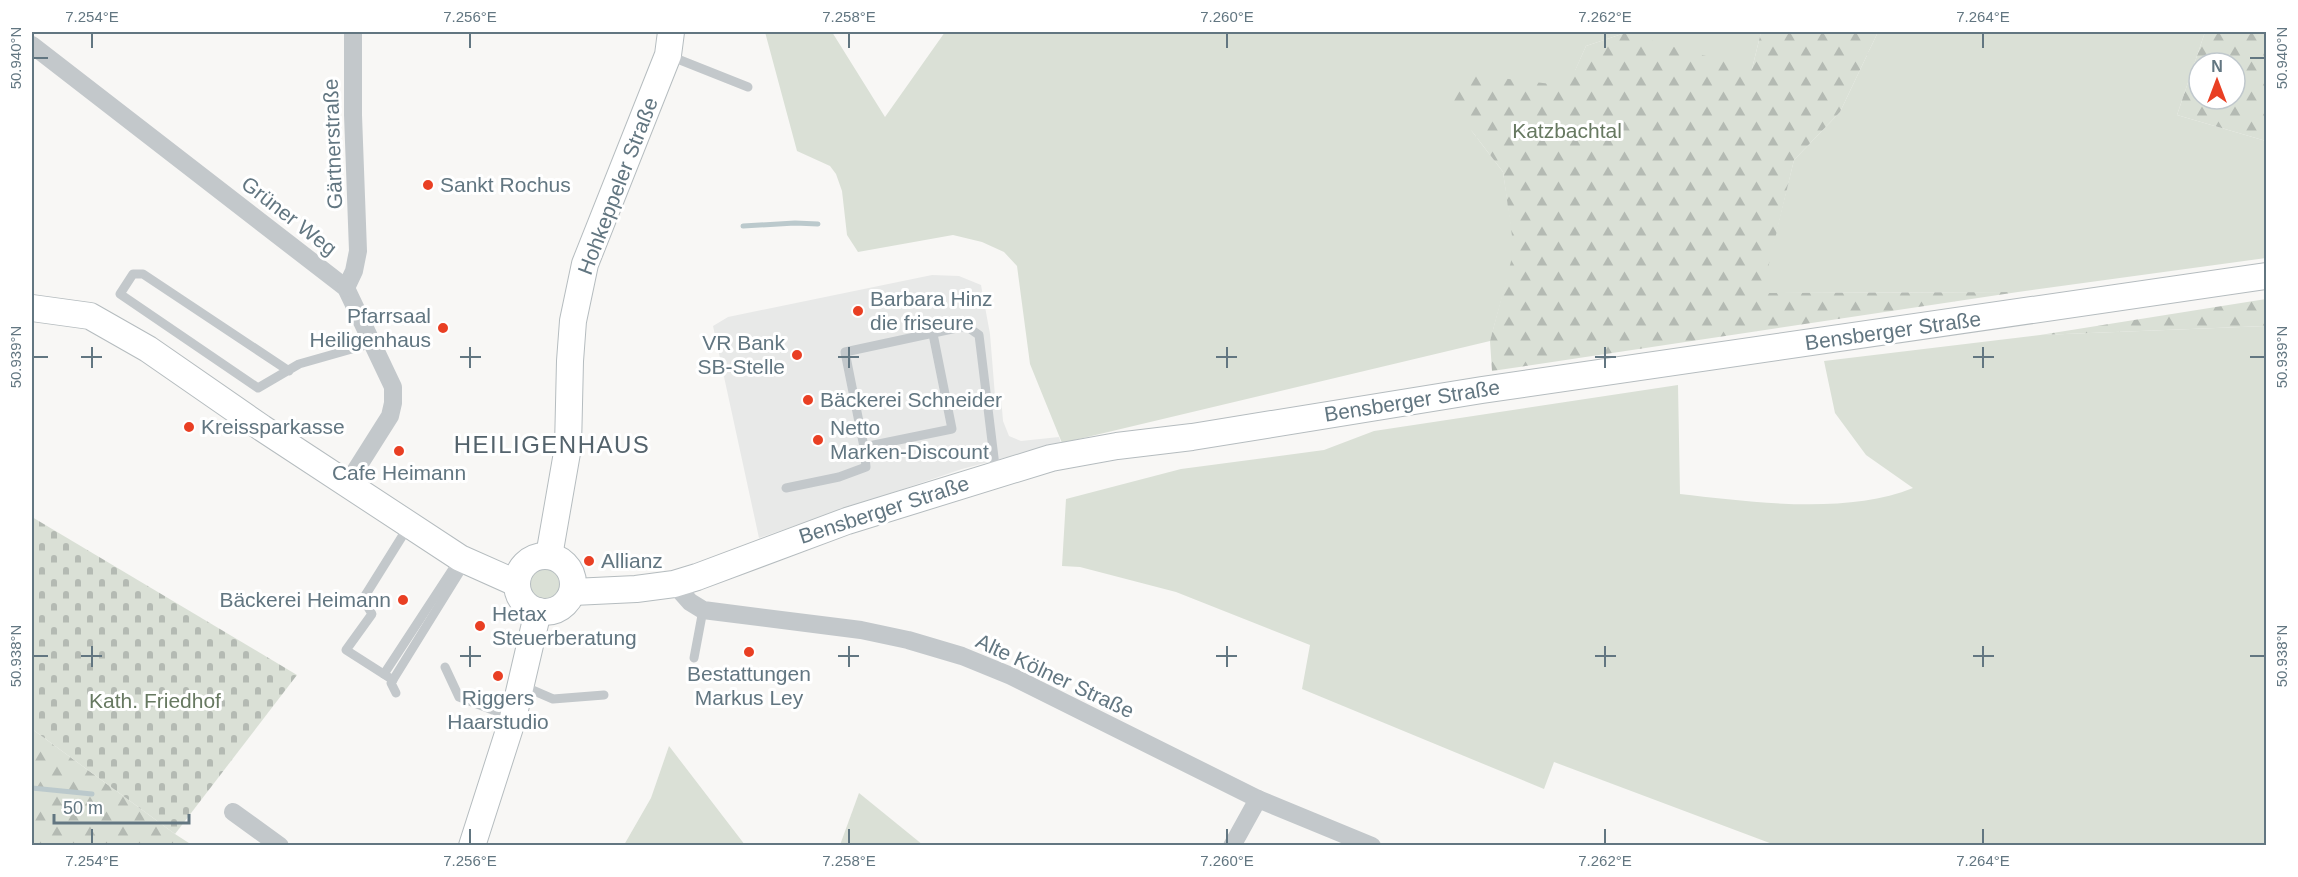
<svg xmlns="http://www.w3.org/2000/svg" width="2298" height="877" font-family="Helvetica,sans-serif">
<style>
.built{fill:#e8e9e8}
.green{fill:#dae0d6;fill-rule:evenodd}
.forest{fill:url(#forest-firs);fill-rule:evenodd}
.cemetery{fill:url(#cemetery-stones)}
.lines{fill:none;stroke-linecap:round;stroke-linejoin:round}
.stream{stroke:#bbc9cc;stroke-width:5}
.secondary-casing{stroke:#b5bcbf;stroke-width:28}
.lane{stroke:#c3c8cb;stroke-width:9}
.street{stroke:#c3c8cb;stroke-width:18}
.secondary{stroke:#fff;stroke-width:26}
.ticks{fill:none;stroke:#627681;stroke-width:2}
.poi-dot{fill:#e93f23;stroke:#fff;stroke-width:2}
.labels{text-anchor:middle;stroke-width:6;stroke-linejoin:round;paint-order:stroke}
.park-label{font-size:21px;fill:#677961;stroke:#fff}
.street-label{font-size:21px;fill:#627681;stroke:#fff}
.poi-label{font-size:21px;fill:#627681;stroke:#fff;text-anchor:start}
.quarter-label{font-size:24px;letter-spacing:1.5px;fill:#54636c;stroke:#fff}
.neatline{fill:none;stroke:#627681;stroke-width:2}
.ticks-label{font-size:15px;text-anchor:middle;fill:#627681}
</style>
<defs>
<pattern id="forest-firs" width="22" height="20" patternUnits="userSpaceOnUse" patternTransform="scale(1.5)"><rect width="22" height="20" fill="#dae0d6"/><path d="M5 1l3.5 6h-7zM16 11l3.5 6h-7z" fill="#b4bab3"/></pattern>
<pattern id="cemetery-stones" width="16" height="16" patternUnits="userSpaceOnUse" patternTransform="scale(1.5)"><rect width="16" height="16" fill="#dae0d6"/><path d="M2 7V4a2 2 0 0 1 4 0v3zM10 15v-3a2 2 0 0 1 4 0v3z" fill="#b4bab3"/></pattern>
</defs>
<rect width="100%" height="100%" fill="#f8f7f5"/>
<path class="built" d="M932,275L959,276L981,285L990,334L995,396H1001L1003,421L1009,436L1021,441L1059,437L1061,443L962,469L759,538L713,326L728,317Z"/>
<g class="green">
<path d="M765,32H832L885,117L945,32H1761L1752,69L1518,174L1471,130L1503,172L1515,250L1490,341L1062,443L1030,364L1017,266L1004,252L982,242L953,235L858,252L847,235L842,191L836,174L830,166L797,151ZM1625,33L1575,71L1586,46Z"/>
<path d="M1878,32H2205L2177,115L2266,141V258L2018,292L1761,293L1794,160L1840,112Z"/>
<path d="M2266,326V845H1775L1554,762L1544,789L1302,689L1310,645L1176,592L1080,567L1062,566L1066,499L1181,469L1324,450L1374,431L1678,385L1680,494C1750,502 1847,515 1913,488L1866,455L1835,413L1824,361L2040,335Z"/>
<circle cx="544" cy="585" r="18"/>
<path d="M669,746L745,845H624L651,798Z"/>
<path d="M859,793L923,845H840Z"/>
</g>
<g class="forest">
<path d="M1761,32H1878L1840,112L1794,160L1762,293L2018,292L1492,371L1490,341L1514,250L1503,172L1452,105L1457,73L1568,86L1586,46L1625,33L1752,69Z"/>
<path d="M2205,32H2266V141L2177,115ZM2199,63H2235V99H2199Z"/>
<path d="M2266,299V326L2040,335Z"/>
<path d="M32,729L175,834L192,845H32Z"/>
</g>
<path class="cemetery" d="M32,517L297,675L175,834L32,729Z"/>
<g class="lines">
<g class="stream">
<path d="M743,226L795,223L818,224"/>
<path d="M32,788L92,794"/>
</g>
<g class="secondary-casing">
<g id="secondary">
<path d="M32,308L90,316L148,349L262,428L460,558L516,583"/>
<circle cx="545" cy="584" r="28"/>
<path d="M549,556L568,447L570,361L573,321L585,264L668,55L671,32"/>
<path d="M573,592L636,589L674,584L697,577L847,521L1051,458L1117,446L1192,437L1482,390L2266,276"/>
<path d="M472,846L513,718L538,611"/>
</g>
</g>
<g class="lane">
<path d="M670,56L748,87"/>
<path d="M289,371L143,274H133L120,294L258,388L299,364L373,343"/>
<path d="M864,447L952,429L933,334"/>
<path d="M786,488L839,477L866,467L864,447L845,352L966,326L979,335L996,474"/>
<path d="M694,658L703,610"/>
<path d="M445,667L459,697L511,717"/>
<path d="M384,674L460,558"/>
<path d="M393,680L346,650L372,614L363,599L408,527"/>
<path d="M523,686L553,699L604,695"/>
<path d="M396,693L391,683L466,562"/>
</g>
<g class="street">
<path d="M32,45L346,288L393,387V403L390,416L347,484"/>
<path d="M346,288L354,271L358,251L353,115V32"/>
<path d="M674,584L690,602L703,610L861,630L908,640L962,656L1011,676L1258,799L1372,846"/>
<path d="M233,812L280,846"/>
<path d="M1232,846L1258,799"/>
</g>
<use href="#secondary" class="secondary"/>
</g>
<path class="ticks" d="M92,33V48M470,33V48M849,33V48M1227,33V48M1605,33V48M1983,33V48M33,58H48M2250,58H2265M92,347V368M470,347V368M849,347V368M1227,347V368M1605,347V368M1983,347V368M33,357H48M81,357H102M460,357H481M838,357H859M1216,357H1237M1595,357H1616M1973,357H1994M2250,357H2265M92,646V667M470,646V667M849,646V667M1227,646V667M1605,646V667M1983,646V667M33,656H48M81,656H102M460,656H481M838,656H859M1216,656H1237M1595,656H1616M1973,656H1994M2250,656H2265M92,829V844M470,829V844M849,829V844M1227,829V844M1605,829V844M1983,829V844"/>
<g class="poi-dot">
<circle cx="428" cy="185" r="6"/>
<circle cx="858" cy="311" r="6"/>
<circle cx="443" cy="328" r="6"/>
<circle cx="797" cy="355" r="6"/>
<circle cx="808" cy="400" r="6"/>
<circle cx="189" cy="427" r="6"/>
<circle cx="818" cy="440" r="6"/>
<circle cx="399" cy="451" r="6"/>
<circle cx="589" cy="561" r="6"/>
<circle cx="403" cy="600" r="6"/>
<circle cx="480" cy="626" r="6"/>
<circle cx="749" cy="652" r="6"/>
<circle cx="498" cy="676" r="6"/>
</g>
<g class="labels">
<g class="park-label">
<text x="1567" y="138">Katzbachtal</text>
<text x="155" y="708">Kath. Friedhof</text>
</g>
<g class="street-label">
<text transform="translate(333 144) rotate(-92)" y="7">Gärtnerstraße</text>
<text transform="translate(618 186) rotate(-69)" y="7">Hohkeppeler Straße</text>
<text transform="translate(289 216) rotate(38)" y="7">Grüner Weg</text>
<text transform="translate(1893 331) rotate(-8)" y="7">Bensberger Straße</text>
<text transform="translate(1412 401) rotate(-9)" y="7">Bensberger Straße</text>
<text transform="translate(884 510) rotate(-18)" y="7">Bensberger Straße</text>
<text transform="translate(1055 676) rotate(25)" y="7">Alte Kölner Straße</text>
</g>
<g class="poi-label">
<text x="440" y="192">Sankt Rochus</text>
<text x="870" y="306">Barbara Hinz<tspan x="870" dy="24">die friseure</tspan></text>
<text x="431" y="323" text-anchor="end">Pfarrsaal<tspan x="431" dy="24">Heiligenhaus</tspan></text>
<text x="785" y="350" text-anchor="end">VR Bank<tspan x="785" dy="24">SB-Stelle</tspan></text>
<text x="820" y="407">Bäckerei Schneider</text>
<text x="201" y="434">Kreissparkasse</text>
<text x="830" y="435">Netto<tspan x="830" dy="24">Marken-Discount</tspan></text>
<text x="399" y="480" text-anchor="middle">Cafe Heimann</text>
<text x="601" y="568">Allianz</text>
<text x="391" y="607" text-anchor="end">Bäckerei Heimann</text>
<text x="492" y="621">Hetax<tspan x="492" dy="24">Steuerberatung</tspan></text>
<text x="749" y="681" text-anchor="middle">Bestattungen<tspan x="749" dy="24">Markus Ley</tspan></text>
<text x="498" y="705" text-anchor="middle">Riggers<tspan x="498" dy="24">Haarstudio</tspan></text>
</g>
<g class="quarter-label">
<text x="552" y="453">HEILIGENHAUS</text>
</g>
</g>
<rect width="2298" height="877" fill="none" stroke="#ffffff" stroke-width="66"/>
<g transform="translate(2217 81)"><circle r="28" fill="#ffffff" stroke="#c0c8cd" stroke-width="1.5"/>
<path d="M0-4.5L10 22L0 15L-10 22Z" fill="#e93f23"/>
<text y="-9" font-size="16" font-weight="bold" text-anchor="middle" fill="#627681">N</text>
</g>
<path d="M54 814v9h135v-9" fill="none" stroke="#627681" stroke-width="3"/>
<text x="63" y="814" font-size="18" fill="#627681" stroke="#ffffff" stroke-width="4.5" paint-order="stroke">50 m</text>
<rect x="33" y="33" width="2232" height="811" class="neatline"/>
<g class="ticks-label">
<text x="92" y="22">7.254°E</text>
<text x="470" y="22">7.256°E</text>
<text x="849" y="22">7.258°E</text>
<text x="1227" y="22">7.260°E</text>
<text x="1605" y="22">7.262°E</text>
<text x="1983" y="22">7.264°E</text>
<text transform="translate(16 58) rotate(-90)" y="5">50.940°N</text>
<text transform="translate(2282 58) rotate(-90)" y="5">50.940°N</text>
<text transform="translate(16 357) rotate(-90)" y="5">50.939°N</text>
<text transform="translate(2282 357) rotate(-90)" y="5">50.939°N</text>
<text transform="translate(16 656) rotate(-90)" y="5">50.938°N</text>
<text transform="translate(2282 656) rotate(-90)" y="5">50.938°N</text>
<text x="92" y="866">7.254°E</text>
<text x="470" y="866">7.256°E</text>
<text x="849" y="866">7.258°E</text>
<text x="1227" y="866">7.260°E</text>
<text x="1605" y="866">7.262°E</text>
<text x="1983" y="866">7.264°E</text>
</g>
</svg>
